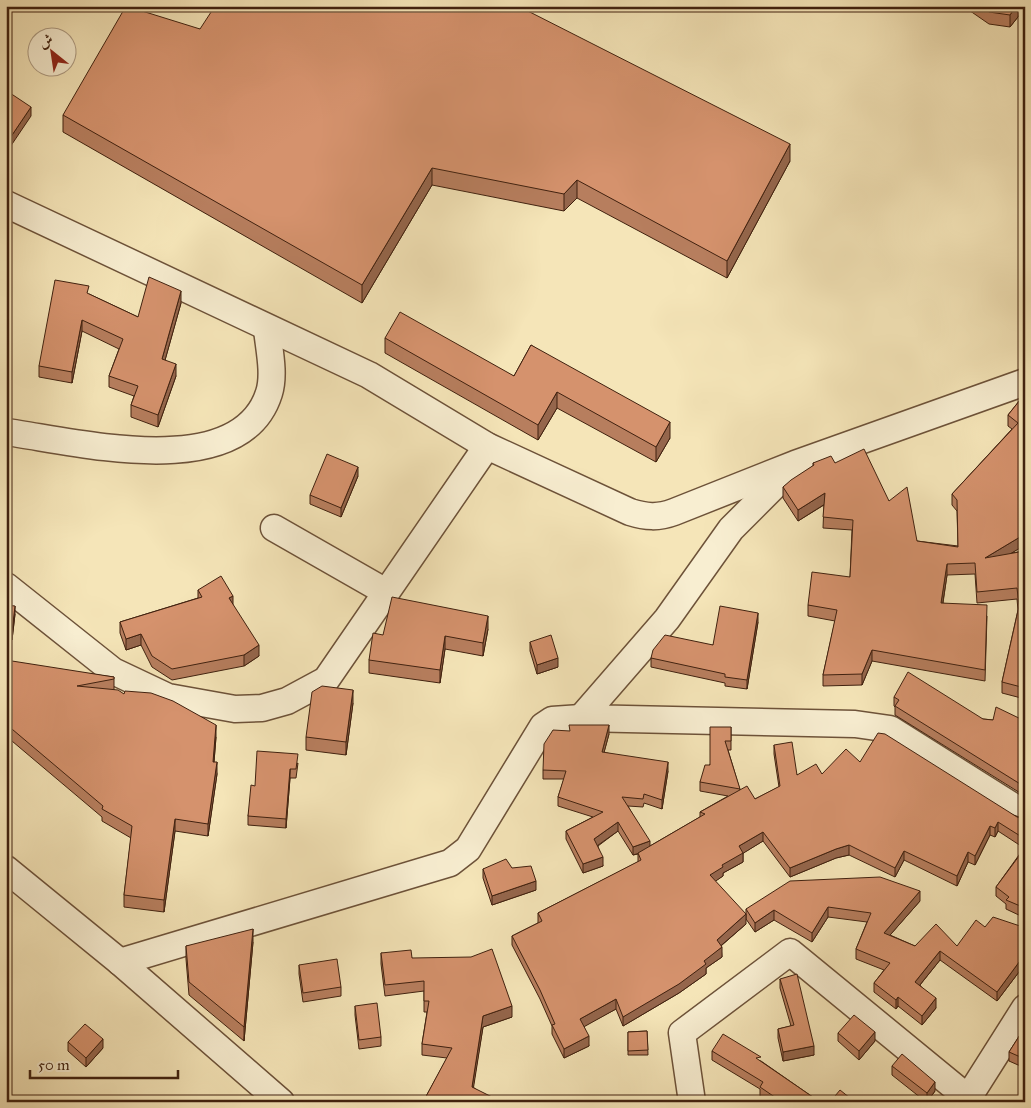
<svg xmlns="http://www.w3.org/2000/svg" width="1031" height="1108" font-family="'IM FELL Great Primer',Amiri,serif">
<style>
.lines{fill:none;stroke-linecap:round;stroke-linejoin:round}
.minor-casing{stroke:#6d5239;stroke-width:29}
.minor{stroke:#f8eed1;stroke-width:26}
.wall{fill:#b77e5e;stroke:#40210f}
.shaded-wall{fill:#95664c;stroke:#40210f}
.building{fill:#d5926d;stroke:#40210f}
</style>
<rect width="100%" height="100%" fill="#f5e5b8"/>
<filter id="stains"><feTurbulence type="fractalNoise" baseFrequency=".004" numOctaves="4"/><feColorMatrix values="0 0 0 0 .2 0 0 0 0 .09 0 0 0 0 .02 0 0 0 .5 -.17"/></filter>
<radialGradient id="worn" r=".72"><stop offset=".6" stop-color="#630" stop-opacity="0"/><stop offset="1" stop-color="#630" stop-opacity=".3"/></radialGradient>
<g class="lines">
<g class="minor-casing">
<g id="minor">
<path d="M6,204L369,375L487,446L630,512C646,517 658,518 674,512L795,464L1025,382"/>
<path d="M6,432C74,441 240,485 269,393C275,374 269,349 267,329"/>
<path d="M788,472L731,529L667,619L581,718L855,724L890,729L1025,814"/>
<path d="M274,528L386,592"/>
<path d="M6,586L113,671L168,697L235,709L262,708L287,701L326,680L487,446"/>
<path d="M6,869L120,962L281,1102"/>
<path d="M120,962L450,863L468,849L543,726L552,720L581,718"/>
<path d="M692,1102L682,1033L790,952L968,1098L1025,1008"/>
</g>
</g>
<use href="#minor" class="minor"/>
</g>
<g class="wall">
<path d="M923,6H932L930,11Z"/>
<path d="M963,6H1025V8L1010,27L989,24Z"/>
<path d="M200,29L790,161L727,278L577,198L564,211L432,185L362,303L63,132V115Z"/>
<path d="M89,294L138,317L181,303L165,360L176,376L158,427L131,417V405L134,396L109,387V376L119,349L82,331L72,383L39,377V366Z"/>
<path d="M385,338L514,376L531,345L670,438L656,462L557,408L538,440L385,353Z"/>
<path d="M1024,395L1025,545L1011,553L1025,551V699L1002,693V682L1018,610L1017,599L977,603L975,574L947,575L943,603L987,616L985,681L872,661L862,685L823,686V675L835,621L808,616V605L850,577L852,530L823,528L824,505L798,521L783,498V487L813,466V463H835L889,501L917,541L958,546L957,511L952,505V494L1012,429L1008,426V415Z"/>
<path d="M358,476L341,517L310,504V495Z"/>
<path d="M198,590L233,606L259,656L244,666L172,680L152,667L141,645L126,650L120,633V622L198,598Z"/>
<path d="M6,605L15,614L12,640H6Z"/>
<path d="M758,622L747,689L725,686V683L651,667V658L713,645Z"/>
<path d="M488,629L483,656L445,649L440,683L369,673V660L383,635Z"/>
<path d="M530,642L558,667L537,674L530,651Z"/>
<path d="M6,663L114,677V690L216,737L214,762L217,774L208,836L175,831L164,912L124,907V895L131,838L102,821V817L6,736Z"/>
<path d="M894,697L983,719L993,720L1025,721V796L895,715V707L894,706Z"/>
<path d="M353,703L346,755L306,750V737Z"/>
<path d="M731,727V750H728L740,790L755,799L779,787L774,754V745L797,775L822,774L860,762L1025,819V964L997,1001L940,960L920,985L936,1008L922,1025L898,1006L896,1009L874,992V983L884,970L856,959V949L867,922L828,917L812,942L774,920L755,932L746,919V909L920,901L890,935L915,946H957L985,927L1020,926L1023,917L1006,909V904L996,896V887L1024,848L998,831L995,837L990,835L975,865L968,862L957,886L904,860L895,877L849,855L836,858L790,877L763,841L743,853V862L723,873V876L715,881L746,924L721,946L722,957L706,968V974L679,993L623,1026L616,1009L584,1026L589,1046L564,1058L552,1034V1026L540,999L512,945V936L538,923V913L638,862V854L633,855L618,831L598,846L603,866L583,873L566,839V831L593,817L558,806V797L564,779H543V770L609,734L604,752L668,771L662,809L644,803L643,807L628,806L650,846L700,817V812L728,796L700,791V782Z"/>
<path d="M298,763L296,778H290L286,828L248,825V816L255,786Z"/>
<path d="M512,868L536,890L492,905L483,878V869Z"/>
<path d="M253,942L244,1041L189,995L186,959V946Z"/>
<path d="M381,953L412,958L512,1017L483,1027L473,1087L492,1102H423L447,1058L422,1055V1044L427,1012H424V991L385,996L381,964Z"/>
<path d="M299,965L341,987V996L303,1002L299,974Z"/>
<path d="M780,979L814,1055L783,1061L778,1038V1029L791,1026L780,988Z"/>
<path d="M355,1006L381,1037V1046L359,1049L355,1015Z"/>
<path d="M1025,1027V1068L1009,1061V1052Z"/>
<path d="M647,1031L648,1055H628V1032Z"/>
<path d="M838,1033L875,1041L859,1060L838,1041Z"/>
<path d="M68,1042L103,1048L86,1067L68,1051Z"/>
<path d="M712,1051L761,1061L820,1102H769L760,1096V1089L712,1060Z"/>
<path d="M892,1066L935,1091L927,1102H926L892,1075Z"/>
</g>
<g class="shaded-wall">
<path d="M1016,6H1025V8L1010,27V15Z"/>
<path d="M31,107V116L6,153V144Z"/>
<path d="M790,144V161L727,278V261Z"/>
<path d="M432,168V185L362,303V285Z"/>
<path d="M577,180V198L564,211V194Z"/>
<path d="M181,291V303L162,371V359Z"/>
<path d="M82,320V331L72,383V372Z"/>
<path d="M176,364V376L158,427V415Z"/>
<path d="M557,392V408L538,440V425Z"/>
<path d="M670,422V438L656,462V447Z"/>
<path d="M358,467V476L341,517V508Z"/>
<path d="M825,493V504L798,521V510Z"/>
<path d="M1025,534V545L985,569V558Z"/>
<path d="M947,564V575L941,614V603Z"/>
<path d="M233,596V606L229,598Z"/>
<path d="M15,606V614L12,640V632Z"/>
<path d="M758,613V622L747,689V680Z"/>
<path d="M488,616V629L483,656V643Z"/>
<path d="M141,634V645L126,650V639Z"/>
<path d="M445,636V649L440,683V670Z"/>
<path d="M259,645V656L244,666V655Z"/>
<path d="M872,650V661L862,685V674Z"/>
<path d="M558,658V667L537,674V665Z"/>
<path d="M353,690V703L346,755V742Z"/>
<path d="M216,725V737L213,774V762Z"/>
<path d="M609,725V734L602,760V752Z"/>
<path d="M217,762V774L208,836V824Z"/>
<path d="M668,762V771L662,809V800Z"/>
<path d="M290,769V778L286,828V819Z"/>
<path d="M175,819V831L164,912V900Z"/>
<path d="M618,822V831L594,848V839Z"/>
<path d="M998,822V831L995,837V828Z"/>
<path d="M990,826V835L975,865V856Z"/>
<path d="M763,832V841L742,854L743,853V862L723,873V876L710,885V875L739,846Z"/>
<path d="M650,841V850L633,855V847Z"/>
<path d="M849,845V855L836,858L790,877V868L836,849Z"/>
<path d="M904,851V860L895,877V868Z"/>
<path d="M968,852V862L957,886V876Z"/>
<path d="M603,857V866L583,873V864Z"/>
<path d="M536,881V890L492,905V896Z"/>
<path d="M920,891V901L884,942V933Z"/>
<path d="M828,907V917L812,942V933Z"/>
<path d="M774,910V920L755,932V923Z"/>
<path d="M746,914V924L717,949V940Z"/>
<path d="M253,929V942L244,1041V1027Z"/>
<path d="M722,947V957L706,968V974L679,993L623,1026V1017Z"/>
<path d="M940,951V960L915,991V982Z"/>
<path d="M1025,954V964L997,1001V992Z"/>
<path d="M898,997V1006L896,1009V1000Z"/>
<path d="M936,998V1008L922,1025V1016Z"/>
<path d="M616,999V1009L580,1029V1019Z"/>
<path d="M512,1006V1017L483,1027L472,1097V1087L483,1016Z"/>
<path d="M875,1032V1041L859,1060V1051Z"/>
<path d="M589,1036V1046L564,1058V1049Z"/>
<path d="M103,1039V1048L86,1067V1058Z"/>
<path d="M814,1046V1055L783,1061V1052Z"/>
<path d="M935,1082V1091L927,1102V1093Z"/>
</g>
<g class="building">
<path d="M126,6L200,29L215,6H518L790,144L727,261L577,180L564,194L432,168L362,285L63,115Z"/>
<path d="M981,6H1016L1010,15L989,12Z"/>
<path d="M10,93L31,107L6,144V98Z"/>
<path d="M149,277L181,291L162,359L176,364L158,415L131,405L138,386L109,376L123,339L82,320L72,372L39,366L55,280L89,286L87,293L138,317Z"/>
<path d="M400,312L514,376L531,345L670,422L656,447L557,392L538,425L385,338Z"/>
<path d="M1024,395L1025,534L985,558L1025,551V688L1002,682L1019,606L1017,588L977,592L975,563L947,564L941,603L987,605L985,670L872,650L862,674L823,675L837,610L808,605L812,572L850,577L853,520L823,517L825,493L798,510L783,487L791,480L814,465L813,463L831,456L835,463L864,449L889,501L907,487L917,541L958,547L957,500L952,494L1018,423L1008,415Z"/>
<path d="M327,454L358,467L341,508L310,495Z"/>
<path d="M221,576L233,596L229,598L259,645L244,655L172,669L152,656L141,634L126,639L120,622L202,597L198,590Z"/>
<path d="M392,597L488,616L483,643L445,636L440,670L369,660L373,633L383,635Z"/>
<path d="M6,605L15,606L12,632L6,631Z"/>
<path d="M720,606L758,613L747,680L725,677V674L651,658L653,650L665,635L713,645Z"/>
<path d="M551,635L558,658L537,665L530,642Z"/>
<path d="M12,661L114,677V679L77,686L118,690L124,694L125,691L151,693L173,701L216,725L213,762H217L208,824L175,819L164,900L124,895L132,826L102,809L103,806L6,724V663Z"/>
<path d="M908,672L983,719L993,720L996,707L1025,721V787L895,706L899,700L894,697Z"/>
<path d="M322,686L353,690L346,742L306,737L312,692Z"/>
<path d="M569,725H609L602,752L668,762L662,800L644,794L643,799L622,797L650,841L633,847L618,822L594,839L603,857L583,864L566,831L603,812L558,797L566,771L543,770L544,744L553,730L570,731Z"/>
<path d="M710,727H731V741H725L740,789L700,782L705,765H710Z"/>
<path d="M878,733L885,734L1017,817L1025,819V839L998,822L995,828L990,826L975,856L968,852L957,876L904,851L895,868L849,845L836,849L790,868L763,832L739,846L743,853L722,865L723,867L710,875L746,914L717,940L722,947L704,961L706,964L679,984L623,1017L616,999L580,1019L589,1036L564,1049L552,1025L555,1024L540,990L512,936L542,921L538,913L641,860L638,853L705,814L700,812L747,786L755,799L780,786L774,745L792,742L797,775L816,764L822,774L846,749L860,762Z"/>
<path d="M257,751L298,754L296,769H290L286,819L248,816L251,785L255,786Z"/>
<path d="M1025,848V908L1006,900L1009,897L996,887Z"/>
<path d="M506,859L512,868L531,866L536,881L492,896L483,869Z"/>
<path d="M880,877L920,891L884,933L915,946L936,924L957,946L976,920L985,927L993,917L1020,926L1025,914V954L997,992L940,951L915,982L936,998L922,1016L898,997L896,1000L874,983L890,963L856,949L871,913L828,907L812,933L774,910L755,923L746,909L790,881Z"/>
<path d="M253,929L244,1027L189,982L186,946Z"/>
<path d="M492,949L512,1006L483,1016L472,1087L492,1097L490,1102H423L452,1048L422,1044L429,1001H424V981L385,985L381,953L411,950L412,958L471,957Z"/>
<path d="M337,959L341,987L303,993L299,965Z"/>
<path d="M797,974L814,1046L783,1052L778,1029L794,1025L780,979Z"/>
<path d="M377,1003L381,1037L359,1040L355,1006Z"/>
<path d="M854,1015L875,1032L859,1051L838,1033Z"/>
<path d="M85,1024L103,1039L86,1058L68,1042Z"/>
<path d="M1025,1027V1059L1009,1052Z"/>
<path d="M647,1031L648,1050L628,1051V1032Z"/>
<path d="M723,1034L761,1057L756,1058L820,1102H782L760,1087L763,1082L712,1051Z"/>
<path d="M902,1054L935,1082L927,1093L892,1066Z"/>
<path d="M840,1090L855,1102H830Z"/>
</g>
<rect width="1031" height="1108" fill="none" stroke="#f5e5b8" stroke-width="25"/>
<rect x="8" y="8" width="1016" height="1093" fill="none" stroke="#40210f" stroke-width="2.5"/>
<rect x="12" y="12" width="1006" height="1083" fill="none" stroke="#40210f"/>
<g transform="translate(52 52) rotate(330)"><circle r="24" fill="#f8eed1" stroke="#ae9c83"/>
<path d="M0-4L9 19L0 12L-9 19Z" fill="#8f2418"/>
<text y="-8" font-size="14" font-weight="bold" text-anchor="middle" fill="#40210f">ش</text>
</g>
<path d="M30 1070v8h148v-8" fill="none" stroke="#40210f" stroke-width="2.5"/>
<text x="38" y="1070" font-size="15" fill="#40210f" stroke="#f8eed1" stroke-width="4" paint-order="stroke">50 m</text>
<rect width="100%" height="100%" filter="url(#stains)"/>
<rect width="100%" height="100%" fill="url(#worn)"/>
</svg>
